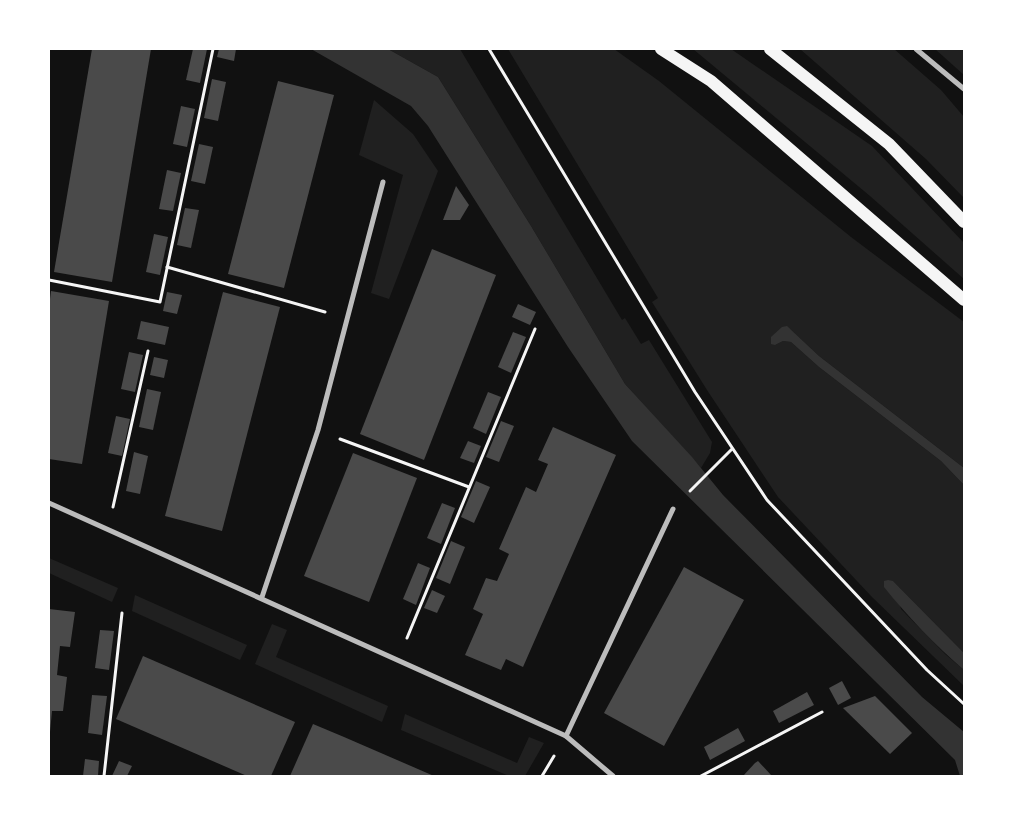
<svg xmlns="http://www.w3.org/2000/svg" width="1013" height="825" font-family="'Nunito Sans',sans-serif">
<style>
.green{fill:#202020}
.water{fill:#333}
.building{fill:#4a4a4a}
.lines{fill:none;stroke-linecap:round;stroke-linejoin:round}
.path{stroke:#f5f5f5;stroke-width:3}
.minor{stroke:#bcbcbc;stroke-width:5}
.primary{stroke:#f5f5f5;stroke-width:12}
</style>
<rect width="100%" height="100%" fill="#111"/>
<g class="green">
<path d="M388,49H460L622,320L625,318L641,344L649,340L712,442L710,453L701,468L625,384L531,226L438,77Z"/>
<path d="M508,49H614L659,81L851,237L964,322V468L819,356L790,329L775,345L783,341L791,342L819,367L941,461L964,485V653L893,581L901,609L945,654L964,670V686L872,597L778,497L707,390L652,302L658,298Z"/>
<path d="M693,49H731L872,146L964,243V279L870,196Z"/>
<path d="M800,49H894L941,90L964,117V198L926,159Z"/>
<path d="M935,49H964V75Z"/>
<path d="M374,100L413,134L438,171L389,299L371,293L403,175L359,155Z"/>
<path d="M49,558L118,588L112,602L49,573Z"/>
<path d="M135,595L247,645L240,660L132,611Z"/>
<path d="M272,624L287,630L276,657L388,706L382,722L255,664Z"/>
<path d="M405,714L517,763L529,737L544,743L525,776H509L401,730Z"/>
</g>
<g class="water">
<path d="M311,49H388L438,77L531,226L625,384L692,457L723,495L922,697L964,732V776H960L955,760L632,441L568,347L428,126L411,106Z"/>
<path d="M787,326L819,356L964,468V485L941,461L819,367L791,342L783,341L775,345L771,344V337L782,327Z"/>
<path d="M888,580L893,581L964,653V670C935,645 908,617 884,587V581Z"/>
</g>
<g class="building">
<path d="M92,49H151L112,282L54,272Z"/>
<path d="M193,49H207L200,83L186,80Z"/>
<path d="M219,49H236L234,61L217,57Z"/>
<path d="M212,79L226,82L218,121L204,118Z"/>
<path d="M278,81L334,95L284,288L228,274Z"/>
<path d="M181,106L195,109L187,147L173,144Z"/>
<path d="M199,144L213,147L205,184L191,181Z"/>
<path d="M167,170L181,173L173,211L159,209Z"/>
<path d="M456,186L469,205L460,220H443Z"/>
<path d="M185,208L199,210L191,248L177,245Z"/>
<path d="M154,234L168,237L160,275L146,272Z"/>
<path d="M432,249L496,275L424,460L360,434Z"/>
<path d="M51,291L109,301L82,464L49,459V307Z"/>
<path d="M167,292L182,295L177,314L163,311Z"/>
<path d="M223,292L280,307L222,531L165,516Z"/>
<path d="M518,304L536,312L530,325L512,317Z"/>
<path d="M141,321L169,327L165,345L137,339Z"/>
<path d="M513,332L526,337L511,373L498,367Z"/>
<path d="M129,352L143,355L135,392L121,389Z"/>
<path d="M154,357L168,360L164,378L150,375Z"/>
<path d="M147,389L161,392L153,430L139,427Z"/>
<path d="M488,392L501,397L486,434L473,428Z"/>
<path d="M116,416L130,419L122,456L108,453Z"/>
<path d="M501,421L514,426L499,462L486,457Z"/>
<path d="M553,427L616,455L523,667L506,659L501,670L465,655L483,614L473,609L486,578L497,581L509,554L499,549L526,487L536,492L548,464L538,460Z"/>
<path d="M468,441L481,446L474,463L460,458Z"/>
<path d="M134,452L148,456L140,494L126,491Z"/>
<path d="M353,453L417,478L369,602L304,576Z"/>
<path d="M476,481L490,487L474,523L461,517Z"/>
<path d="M442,503L455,508L441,544L427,538Z"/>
<path d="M451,541L465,547L450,584L436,578Z"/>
<path d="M418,563L430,568L416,605L403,599Z"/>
<path d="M684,567L744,600L664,746L604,713Z"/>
<path d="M432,590L445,596L437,613L424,608Z"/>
<path d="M49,609L75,612L70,647L60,646L57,675L67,677L63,711H52L50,732Z"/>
<path d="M100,630L114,631L109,670L95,668Z"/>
<path d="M143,656L295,722L271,776H247L116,719Z"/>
<path d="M842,681L851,698L838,705L829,688Z"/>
<path d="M807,692L814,705L779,723L773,711Z"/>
<path d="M92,695L107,696L102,735L88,733Z"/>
<path d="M875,696L912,733L890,754L843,708Z"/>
<path d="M313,724L344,737L434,776H290Z"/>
<path d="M738,728L745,741L710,760L704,747Z"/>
<path d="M85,759L99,761L98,776H83Z"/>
<path d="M119,761L132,766L127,776H112Z"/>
<path d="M758,761L772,776H743L755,763Z"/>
</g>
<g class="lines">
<g class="path">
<path d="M489,49L695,392L767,500L927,670L964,704"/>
<path d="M167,267L325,312"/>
<path d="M49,280L160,302L213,49"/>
<path d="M340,439L469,487"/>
<path d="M690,491L732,449"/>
<path d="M113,507L148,351"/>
<path d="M407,638L535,329"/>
<path d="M104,776L122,613"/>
<path d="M542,776L554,756"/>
<path d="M701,776L822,712"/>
</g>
<g class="minor">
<path d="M916,49L964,89"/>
<path d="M49,503L566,736L613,776"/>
<path d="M262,597L318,430L383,182"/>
<path d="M566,736L673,509"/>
</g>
<g class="primary">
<path d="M661,49L711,81L964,300"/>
<path d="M770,49L889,144L964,222"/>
</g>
</g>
<rect width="1013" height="825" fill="none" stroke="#ffffff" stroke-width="100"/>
</svg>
